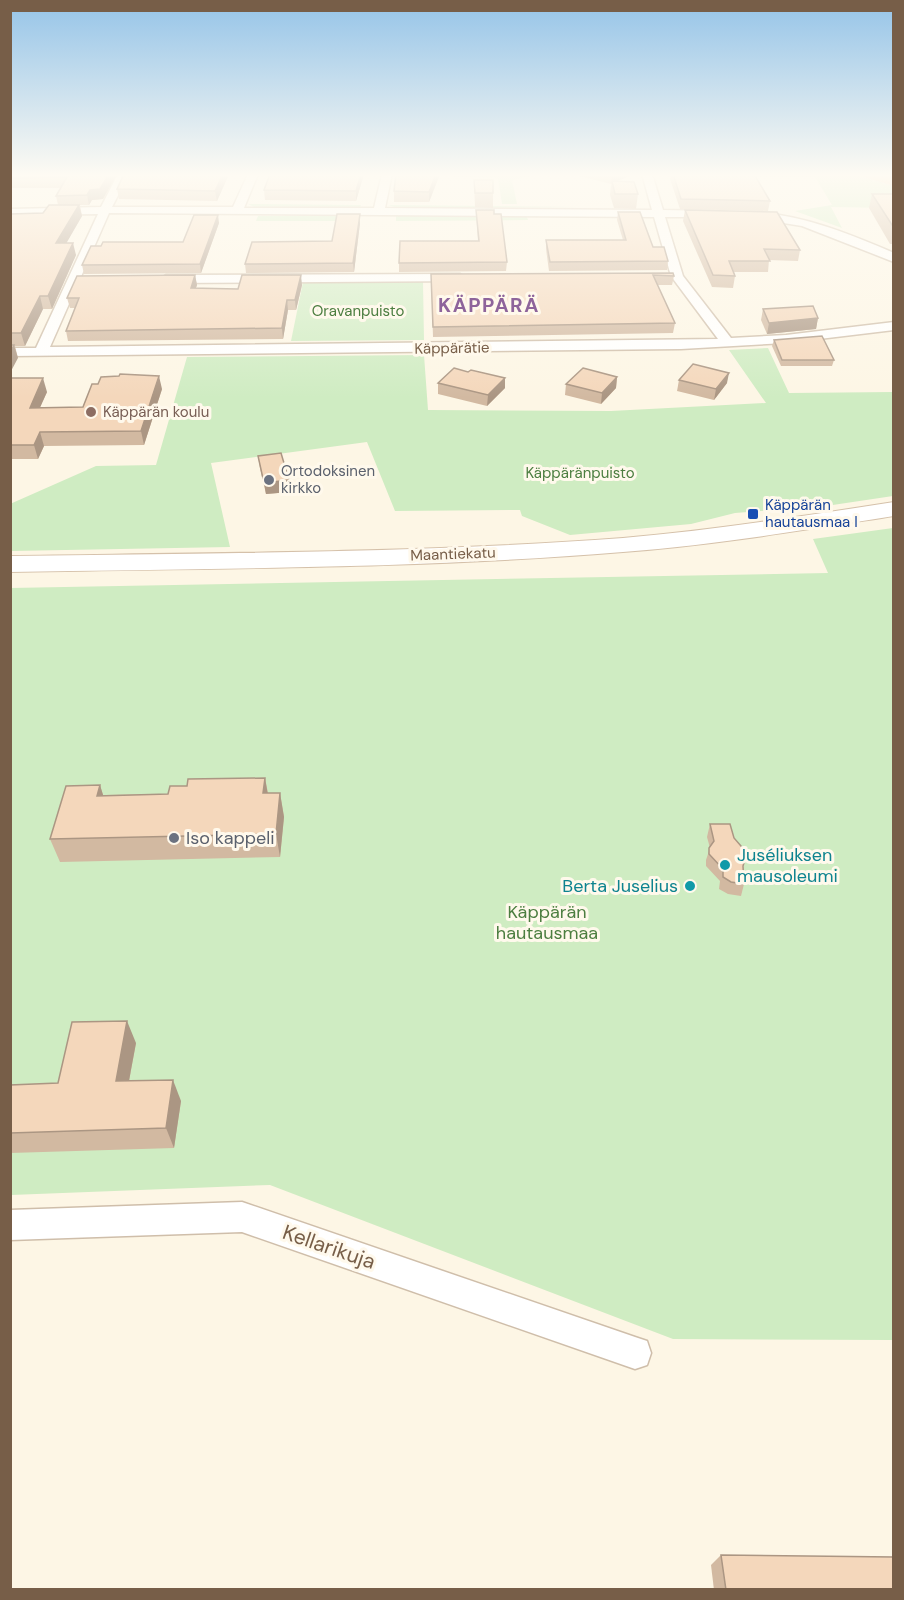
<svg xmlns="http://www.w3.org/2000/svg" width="904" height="1600" font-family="'DM Sans',sans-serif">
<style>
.green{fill:#cfecc2}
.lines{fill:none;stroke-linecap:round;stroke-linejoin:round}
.street-casing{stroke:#cfbeaa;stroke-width:3}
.secondary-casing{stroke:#d5c1aa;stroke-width:2}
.highway-casing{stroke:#dcd5cf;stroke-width:2}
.street{fill:#fff;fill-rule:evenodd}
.secondary{fill:#fff;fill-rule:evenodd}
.highway{fill:#fabb99;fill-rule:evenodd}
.wall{fill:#d2b9a1}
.shaded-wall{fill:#ab9683}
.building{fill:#f4d7bb;stroke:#ab9683;stroke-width:1.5}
.education-dot{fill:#8d6e63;stroke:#fff9ec;stroke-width:2}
.worship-dot{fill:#6b7280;stroke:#fff9ec;stroke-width:2}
.transit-dot{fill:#1a4fb4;stroke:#fff9ec;stroke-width:2}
.culture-dot{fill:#0f9aa8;stroke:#fff9ec;stroke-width:2}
.labels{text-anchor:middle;stroke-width:6;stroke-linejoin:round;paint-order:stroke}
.far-park-label{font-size:15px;fill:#4c7e40;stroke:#fff9ec}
.far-street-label{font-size:15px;fill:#775e48;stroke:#fff9ec}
.far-education-label{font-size:15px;fill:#785e54;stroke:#fff9ec;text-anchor:start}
.far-worship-label{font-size:15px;fill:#5b616d;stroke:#fff9ec;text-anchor:start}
.far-transit-label{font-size:15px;fill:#164399;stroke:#fff9ec;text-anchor:start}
.worship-label{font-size:18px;fill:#5b616d;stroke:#fff9ec;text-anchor:start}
.culture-label{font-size:18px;fill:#0d838f;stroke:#fff9ec;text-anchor:start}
.park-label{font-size:18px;fill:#4c7e40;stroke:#fff9ec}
.far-district-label{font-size:20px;font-weight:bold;letter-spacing:1.5px;fill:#8e649b;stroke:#fff9ec}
.near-street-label{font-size:21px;fill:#775e48;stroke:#fff9ec}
</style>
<rect width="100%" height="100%" fill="#fdf6e5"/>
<g class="green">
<path d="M453,174H541L512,180L517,204H502L498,178L452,177Z"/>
<path d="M663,174H852L893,186V208L831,207L842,228L795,211L832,205L815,177L665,176Z"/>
<path d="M248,204L359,205H361L360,208L254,207Z"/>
<path d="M388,205L579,207H580L398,208Z"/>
<path d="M258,216H358V221H256Z"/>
<path d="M396,216L527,217L528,220L396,221Z"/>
<path d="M303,282H423L424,340L291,341Z"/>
<path d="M768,348L789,393L893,392V496L826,506L735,513L691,524L570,535L522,516L520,510L395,511L367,442L211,463L230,547L11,551L10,504L96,466L156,465L187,357L424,355L428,410L611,411L766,403L729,350Z"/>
<path d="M893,528V1340L673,1339L270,1185L11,1195L10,588L828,573L813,539Z"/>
</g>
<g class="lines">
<g class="street-casing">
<g id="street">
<path d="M118,174H129L112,207H233L248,174H258L244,208H374L382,174H392L385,208L652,210L642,174H652L663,210L714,211L720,214L714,217H665L683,276L731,338L786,335L894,322V330L786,343L681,349L10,356V348H36L98,214L10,215V209L101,207ZM109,213L654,217L671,276L718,339L50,347Z"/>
<path d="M750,212C801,214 847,233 894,253V262L802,226L746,217L744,215Z"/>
<path d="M460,274L466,278L464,281L166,283L160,279L166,275Z"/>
<path d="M242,1202L635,1337L647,1341L651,1353L647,1365L635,1369L242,1232L10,1240V1210Z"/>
</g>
</g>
<g class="secondary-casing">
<path id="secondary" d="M894,502V516C804,530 714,545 623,552C420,569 215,568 10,572V556C215,553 420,553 623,538C714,530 804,516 894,502Z"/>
</g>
<g class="highway-casing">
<path id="highway" d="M863,174L894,176V186L865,177Z"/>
</g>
<use href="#street" class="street"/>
<use href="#secondary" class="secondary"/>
<use href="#highway" class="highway"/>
</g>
<g class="wall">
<path d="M10,174H117L103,199L92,200L89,205H80L82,216L66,243L76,255L52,309H43L25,346H15L18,358L10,352V214L43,213L58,205L56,196L61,188H10Z"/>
<path d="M124,174H229L217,201L119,199L117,189Z"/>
<path d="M270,174H364L356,201L265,200L264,190Z"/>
<path d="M396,174H440L429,202H394V191Z"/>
<path d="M571,174H627V177L617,181L638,194L636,209L614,208L610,195L611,184Z"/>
<path d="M671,174H754L770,201L768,211L680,209L670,179Z"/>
<path d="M474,180L493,193V208L475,207Z"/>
<path d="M872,194H894V244H890L869,208Z"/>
<path d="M476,210L494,214L507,262L506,271L399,272V263L478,241Z"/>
<path d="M685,210L800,250L798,261L769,260L768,272H734L735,276L733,288L712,287L683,221Z"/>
<path d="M618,212L668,261L667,270L549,271L546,249V240H623L617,220Z"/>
<path d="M360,214V223L354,272L246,273L245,264L332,241Z"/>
<path d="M219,223L201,273L84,274L82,265L183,242Z"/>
<path d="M673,273L674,276L672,285H657L675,323L673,333L433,337L431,274Z"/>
<path d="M195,275L197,285L196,288L238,289L302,285L296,310H288L283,339L68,341L66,331L75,308H70L67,298Z"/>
<path d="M763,309L818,318L816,329L767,334L761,320Z"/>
<path d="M774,340L834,360L832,366H781L772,346Z"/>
<path d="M468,372L505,388L487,406L438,394V383Z"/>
<path d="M617,377L616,388L601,404L565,395L566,384Z"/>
<path d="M10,378L47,392L40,407H83L162,389L144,445L44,446L38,459H10Z"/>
<path d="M679,380L727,383L714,400L677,391Z"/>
<path d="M258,456L289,480L290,492L266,494L260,468Z"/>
<path d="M265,778L268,793H280L284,817L280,857L60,862L50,839L100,785L103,795L168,794L187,786Z"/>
<path d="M710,824L734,838L743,866L744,884L741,896L728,894L719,889L720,881L706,866V860L710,848L707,837Z"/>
<path d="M136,1043L129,1081L181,1101L174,1148L10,1153V1085L58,1083Z"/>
<path d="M721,1555L894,1590H714L711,1565Z"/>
</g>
<g class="shaded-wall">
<path d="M109,174H117L103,199L92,200L89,205L87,195L90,190Z"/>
<path d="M223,174H229L217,201L215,191Z"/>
<path d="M361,174H364L356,201V191Z"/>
<path d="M436,174H440L429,202V192Z"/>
<path d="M619,174H627V177L612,183V181L611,184L612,177Z"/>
<path d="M79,205L82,216L59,256L56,243Z"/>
<path d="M360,214V223L354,272L353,263Z"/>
<path d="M218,215L219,223L201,273L200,264Z"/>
<path d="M73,243L76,255L52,309L48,296Z"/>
<path d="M195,275L197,285L192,298L191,288Z"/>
<path d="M301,275L302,285L296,310L295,300Z"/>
<path d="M40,296L43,309L25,346L21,333Z"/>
<path d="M287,300L288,310L283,339L282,328Z"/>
<path d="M818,318L816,329L767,334L769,323Z"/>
<path d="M14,345L18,358L10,373V352Z"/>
<path d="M729,373L727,383L714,400L716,389Z"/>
<path d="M159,376L162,389L144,445L141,431Z"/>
<path d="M617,377L616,388L601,404L602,393Z"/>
<path d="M43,378L47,392L34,421L30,408Z"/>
<path d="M505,378V388L487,406L488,395Z"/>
<path d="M40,432L44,446L38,459L34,445Z"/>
<path d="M289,480L290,492L266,494L264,483Z"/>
<path d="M265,778L269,801L263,793Z"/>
<path d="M100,785L107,808L97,796Z"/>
<path d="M280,793L284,817L280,857L276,834Z"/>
<path d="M127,1021L136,1043L125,1102L116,1081Z"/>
<path d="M173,1080L181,1101L174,1148L166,1128Z"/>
</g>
<g class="building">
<path d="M10,174H109L100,189L90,190L87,195L56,196L67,177L10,178Z"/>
<path d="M124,174H223L215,191L117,189Z"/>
<path d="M270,174H361L356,191L264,190Z"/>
<path d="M396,174H436L429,192L394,191Z"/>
<path d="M600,174H619L612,177Z"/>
<path d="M673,174H754L770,201L681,199Z"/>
<path d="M474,180H493V193H475Z"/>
<path d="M612,181L634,182L638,194H615Z"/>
<path d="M872,194H894V228Z"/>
<path d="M49,205H79L56,243H73L48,296H40L21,333H10V214L43,213Z"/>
<path d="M476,210H494V214H501L507,262L399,263L400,241H479Z"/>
<path d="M685,210L777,212L800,250L764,249L770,261H729L735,276L713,275Z"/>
<path d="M618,212H640L653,247H664L668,261L550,262L546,240H626Z"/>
<path d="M337,214H360L353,263L245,264L252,242L332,241Z"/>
<path d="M194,215H218L200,264L82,265L91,246H101L103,242H183Z"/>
<path d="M673,273L674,276L653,275L675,323L433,327L431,274Z"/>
<path d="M195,275L191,288L238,289L242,275H301L295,300H287L282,328L66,331L79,298H67L77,276Z"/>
<path d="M813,306L818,318L769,323L763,309Z"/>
<path d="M822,336L834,360H782L774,340Z"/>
<path d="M10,345H14L10,352Z"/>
<path d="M693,364L729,373L716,389L679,380Z"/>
<path d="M454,368L468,372L471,370L505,378L488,395L438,383Z"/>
<path d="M583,368L617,377L602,393L566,384Z"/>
<path d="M120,374L159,376L141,431L40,432L34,445H10V378H43L30,408L83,407L92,384H98L101,377L119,376Z"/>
<path d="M281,453L289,480L264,483L258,456Z"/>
<path d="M265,778L263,793H280L276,834L50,839L66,786L100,785L97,796L168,794L170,786H187L188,779Z"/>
<path d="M710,824H730L734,838L747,853L743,866L744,884L731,882L723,877V869L709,854V848L714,841Z"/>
<path d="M127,1021L116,1081L173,1080L166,1128L10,1133V1085L58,1083L72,1022Z"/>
<path d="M721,1555L894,1557V1590H726Z"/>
</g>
<linearGradient id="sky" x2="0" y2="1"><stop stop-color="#95c4e8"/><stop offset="0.44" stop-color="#fefbf3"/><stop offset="1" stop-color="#fefbf3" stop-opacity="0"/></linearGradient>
<rect width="904" height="398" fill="url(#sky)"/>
<circle class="education-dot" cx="91" cy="412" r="6"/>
<g class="worship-dot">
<circle cx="269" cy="480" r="6"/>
<circle cx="174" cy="838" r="6"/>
</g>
<rect class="transit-dot" x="747" y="508" width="12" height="12" rx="3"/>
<g class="culture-dot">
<circle cx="725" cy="865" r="6"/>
<circle cx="690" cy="886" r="6"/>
</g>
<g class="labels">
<g class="far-park-label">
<text x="358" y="316">Oravanpuisto</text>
<text x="580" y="478">Käppäränpuisto</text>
</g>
<g class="far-street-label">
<text transform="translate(452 348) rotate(-1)" y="5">Käppärätie</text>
<text transform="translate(453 554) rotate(-2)" y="5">Maantiekatu</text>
</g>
<g class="far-education-label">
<text x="103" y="417">Käppärän koulu</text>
</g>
<g class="far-worship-label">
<text x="281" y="476">Ortodoksinen<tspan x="281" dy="17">kirkko</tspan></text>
</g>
<g class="far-transit-label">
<text x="765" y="510">Käppärän<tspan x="765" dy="17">hautausmaa I</tspan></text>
</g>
<g class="worship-label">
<text x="186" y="844">Iso kappeli</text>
</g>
<g class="culture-label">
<text x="737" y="861">Juséliuksen<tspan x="737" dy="21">mausoleumi</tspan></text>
<text x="678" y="892" text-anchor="end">Berta Juselius</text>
</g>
<g class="park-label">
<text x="547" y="918">Käppärän<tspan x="547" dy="21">hautausmaa</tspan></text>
</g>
<g class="far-district-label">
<text x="489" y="312">KÄPPÄRÄ</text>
</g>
<g class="near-street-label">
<text transform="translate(329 1247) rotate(19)" y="7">Kellarikuja</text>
</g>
</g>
<rect width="904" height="1600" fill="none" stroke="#775e48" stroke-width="24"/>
</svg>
